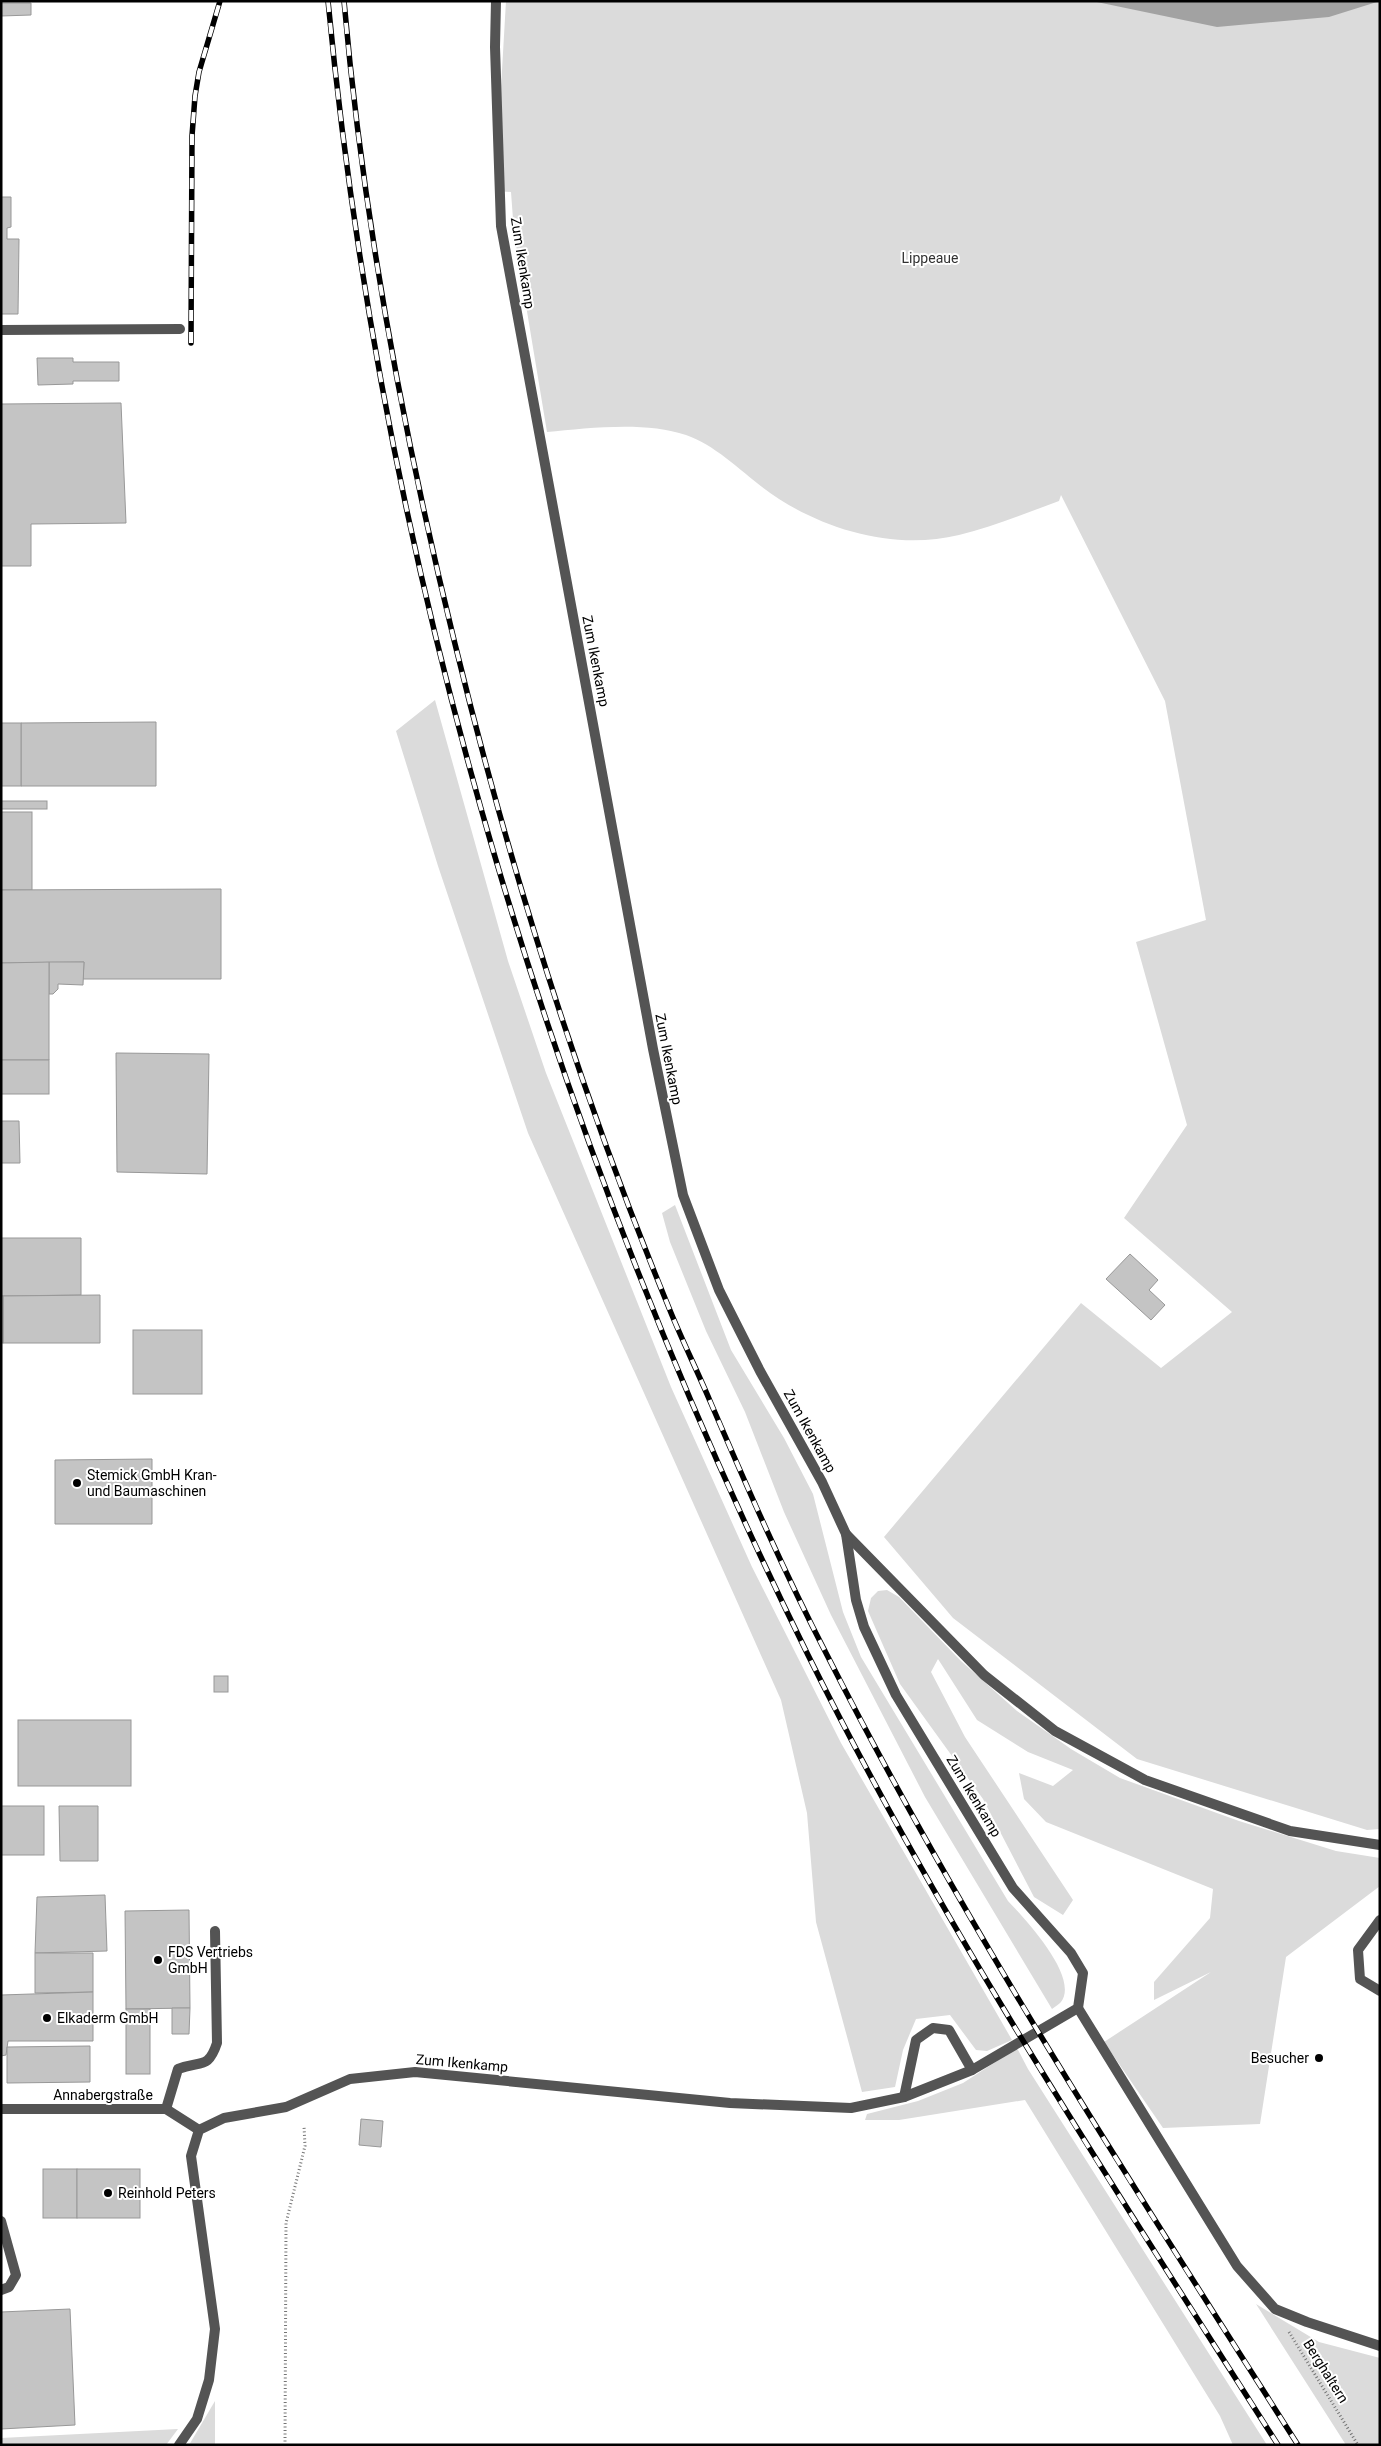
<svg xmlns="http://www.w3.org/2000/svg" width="1381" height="2446" font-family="Roboto,sans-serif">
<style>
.green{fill:#dbdbdb}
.water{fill:#a2a2a2}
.building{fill:#c4c4c4;stroke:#989898}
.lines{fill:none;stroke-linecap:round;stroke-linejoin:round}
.path{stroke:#767676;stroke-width:3;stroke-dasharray:1 2.5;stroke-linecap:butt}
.lane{stroke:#545454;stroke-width:10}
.street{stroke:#545454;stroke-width:10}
.rail-casing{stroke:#000;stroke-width:5.5}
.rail{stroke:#fff;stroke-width:4;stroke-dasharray:11;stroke-linecap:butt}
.poi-dot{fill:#000;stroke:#fff;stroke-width:2}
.labels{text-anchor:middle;stroke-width:4;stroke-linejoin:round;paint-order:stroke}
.park-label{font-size:14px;fill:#323232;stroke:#fff}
.street-label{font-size:14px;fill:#000;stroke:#fff}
.poi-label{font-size:14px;fill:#000;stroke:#fff;text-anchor:start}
</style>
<rect width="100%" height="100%" fill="#fff"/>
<g class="green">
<path d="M506,1H1380V1829L1367,1830L1137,1759L953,1618L884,1537L1081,1303L1161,1368L1232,1312L1124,1218L1187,1125L1136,942L1206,920L1165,701L1061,495L1059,501C1026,513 993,527 959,535C898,550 831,532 779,499C749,480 719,446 686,435C646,421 588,428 547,432L514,233L511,192L495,191Z"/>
<path d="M435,700L508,961L546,1073L671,1387L752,1567L841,1743L1012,2040L987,2051L976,2050L950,2015L916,2019L903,2050L895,2087L862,2092L816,1922L807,1813L781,1700L528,1133L438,866L396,731Z"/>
<path d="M675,1205L731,1350L784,1438L813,1494L843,1612L861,1657L1008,1901C1024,1918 1080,1977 1061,2002C1059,2004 1055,2007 1052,2009L925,1797L831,1615L784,1512L745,1412L706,1331L670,1242L662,1213Z"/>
<path d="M887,1590L899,1597L961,1661L1017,1711L1071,1749L1120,1778L1239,1821L1336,1851L1380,1858V1886L1286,1957L1260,2124L1163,2128L1104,2042L1211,1972L1154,2000V1982L1210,1918L1213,1889L1046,1822L1024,1799L1019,1773L1053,1786L1073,1770L1028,1752L977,1720L938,1659L931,1672L965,1737L1073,1900L1063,1915L1034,1897L983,1799L900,1684L868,1611L871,1598L878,1591Z"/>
<path d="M1017,2048L1028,2069L1267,2445H1233L1220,2416L1025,2100L899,2120H865L867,2114L918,2101L963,2083Z"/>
<path d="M1256,2304L1319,2342L1380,2358V2445H1346Z"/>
<path d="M215,2401V2445H189Z"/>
<path d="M178,2429L166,2445H1V2438Z"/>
</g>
<path class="water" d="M1092,1H1380L1329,17L1217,27Z"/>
<g class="building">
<path d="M1,3H31V15L1,16Z"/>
<path d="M1,197H11V227L7,228V239H19L18,314H1Z"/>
<path d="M37,358H73V362H119V381H73V384L38,385Z"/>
<path d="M121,403L126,523L31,524V566H1V404Z"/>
<path d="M156,722V786H21V723Z"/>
<rect x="1" y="723" width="20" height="63"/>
<rect x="1" y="801" width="46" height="8"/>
<rect x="1" y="812" width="31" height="78"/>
<path d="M221,889V979H83L84,962L1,963V890Z"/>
<path d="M49,962H84L83,985L58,984V989L53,994H49Z"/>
<path d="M49,962V1060H1V963Z"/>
<path d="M116,1053L209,1054L207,1174L117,1172Z"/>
<rect x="1" y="1060" width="48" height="34"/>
<path d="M1,1121H19L20,1163H1Z"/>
<path d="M1,1238H81V1295L1,1296Z"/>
<path d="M1130,1254L1158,1280L1149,1290L1165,1305L1151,1320L1106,1279Z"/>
<path d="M100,1295V1343H3V1296Z"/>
<rect x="1" y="1296" width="2" height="47"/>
<rect x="133" y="1330" width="69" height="64"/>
<path d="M152,1459V1524H55V1460Z"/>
<rect x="214" y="1676" width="14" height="16"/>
<rect x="18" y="1720" width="113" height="66"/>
<rect x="1" y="1806" width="43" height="49"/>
<path d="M59,1806H98V1861H60Z"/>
<path d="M105,1895L107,1951L35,1953L37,1897Z"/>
<path d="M189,1910L190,2008L126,2009L125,1911Z"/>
<path d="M35,1953H93V1992L35,1993Z"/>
<path d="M93,1992V2041H8L6,2055L1,2056V1995Z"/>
<path d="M172,2008H190L189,2034H172Z"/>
<rect x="126" y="2009" width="24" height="65"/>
<path d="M90,2046V2082L7,2083V2047Z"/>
<path d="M361,2119L383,2121L381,2147L359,2145Z"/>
<rect x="43" y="2169" width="34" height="49"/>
<rect x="77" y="2169" width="63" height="49"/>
<path d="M70,2309L75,2425L1,2429V2312Z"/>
</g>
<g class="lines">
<g class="path">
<path d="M1289,2332L1358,2445"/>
<path d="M285,2445L286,2223L305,2146L304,2126"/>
</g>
<g class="lane">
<path d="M1,330L180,329"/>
<path d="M846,1534L984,1675L1055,1731L1145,1780L1290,1831L1380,1845"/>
<path d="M1380,1920L1358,1950L1360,1979L1380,1991"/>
<path d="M1078,2008L1237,2266L1275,2309L1307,2322L1380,2346"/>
<path d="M904,2097L916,2040L933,2028L949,2030L972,2070"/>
<path d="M166,2109L178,2069C201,2060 208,2070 217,2043L215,1931"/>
<path d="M1,2221L16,2275L9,2287L1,2290"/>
</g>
<g class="street">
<path d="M1,2109H166L199,2130"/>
<path d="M179,2445L197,2419L209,2380L215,2329L191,2156L199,2130L224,2118L286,2107L350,2079L415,2072L730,2103L851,2108L904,2097L972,2070L1078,2008L1083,1973L1071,1953L1013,1888L896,1695L864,1627L856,1600L846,1534L822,1482L760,1371L719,1290L683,1195L653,1049L501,226L495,47L496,1"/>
</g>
<g class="rail-casing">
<g id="rail">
<path d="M328,1C383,577 553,1138 808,1655C944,1930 1114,2187 1278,2445"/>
<path d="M344,1C363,218 403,433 455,644C510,869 579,1089 667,1303C680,1336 696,1368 710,1401C747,1487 784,1572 827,1655C966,1929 1133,2186 1298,2445"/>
<path d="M191,343L192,136L195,96L199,72L220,1"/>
</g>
</g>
<use href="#rail" class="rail"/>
</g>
<g class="poi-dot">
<circle cx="77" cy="1483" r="5"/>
<circle cx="158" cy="1960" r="5"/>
<circle cx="47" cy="2018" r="5"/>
<circle cx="1319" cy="2058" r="5"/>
<circle cx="108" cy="2193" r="5"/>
</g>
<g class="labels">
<g class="park-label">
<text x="930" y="263">Lippeaue</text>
</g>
<g class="street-label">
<text transform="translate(523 263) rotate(81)" y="5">Zum Ikenkamp</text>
<text transform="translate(596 661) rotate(79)" y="5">Zum Ikenkamp</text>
<text transform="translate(669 1059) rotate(79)" y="5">Zum Ikenkamp</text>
<text transform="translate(810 1431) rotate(61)" y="5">Zum Ikenkamp</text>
<text transform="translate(974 1796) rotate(59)" y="5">Zum Ikenkamp</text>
<text transform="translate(462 2063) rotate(5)" y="5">Zum Ikenkamp</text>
<text x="103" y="2100">Annabergstraße</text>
<text transform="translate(1326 2371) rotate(58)" y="5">Berghaltern</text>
</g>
<g class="poi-label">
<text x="87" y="1480">Stemick GmbH Kran-<tspan x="87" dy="16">und Baumaschinen</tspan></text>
<text x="168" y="1957">FDS Vertriebs<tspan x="168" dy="16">GmbH</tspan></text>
<text x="57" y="2023">Elkaderm GmbH</text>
<text x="1309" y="2063" text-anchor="end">Besucher</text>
<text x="118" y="2198">Reinhold Peters</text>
</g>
</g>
<rect width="1381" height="2446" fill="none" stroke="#000000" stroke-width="5"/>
</svg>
